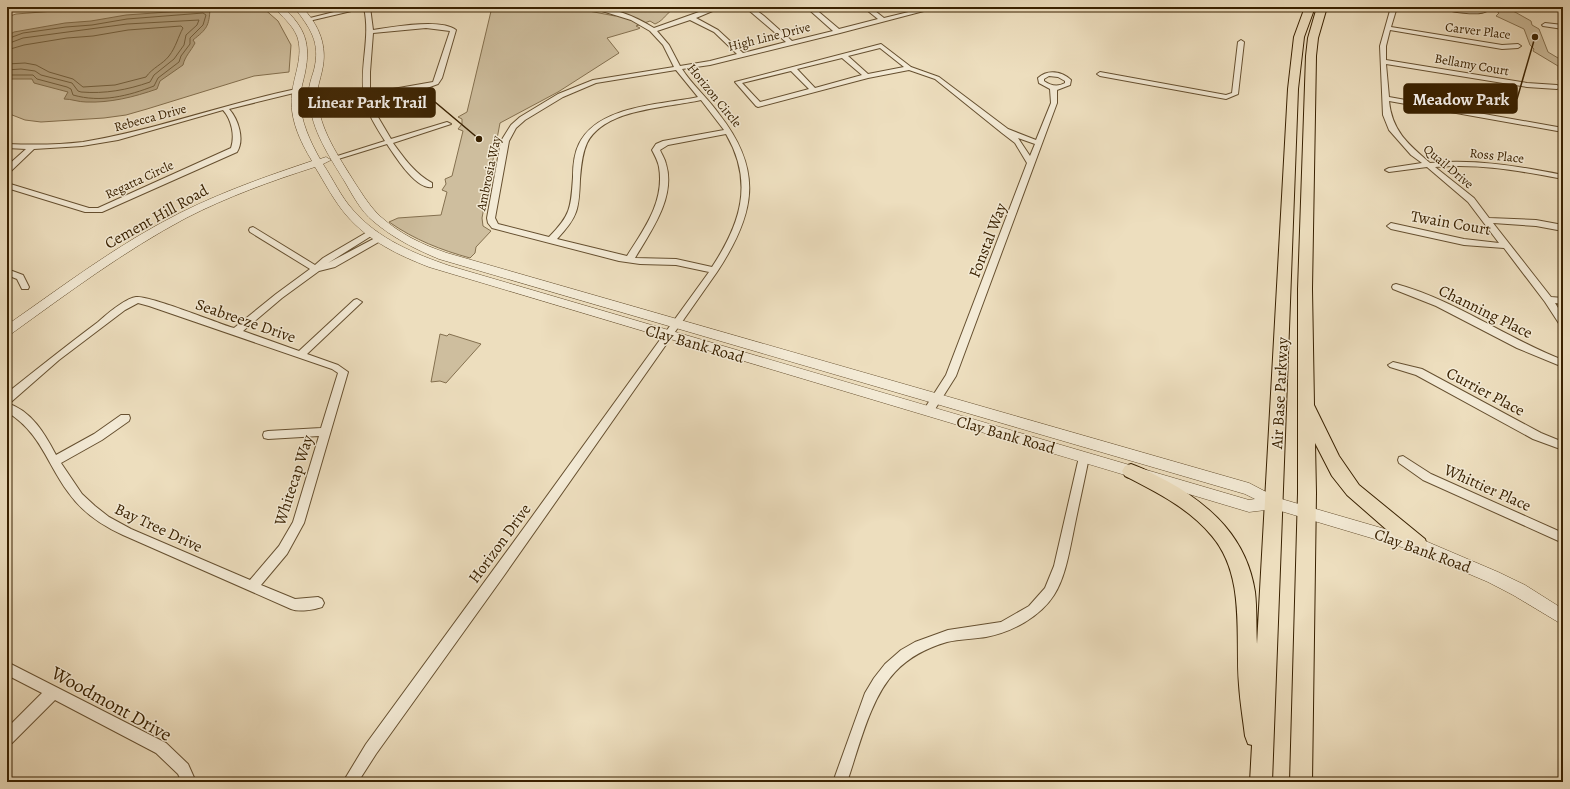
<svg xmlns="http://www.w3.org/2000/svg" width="1570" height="789" font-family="Alegreya,serif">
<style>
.green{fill:#cebe9e;stroke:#84704f}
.water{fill:#b09e7d;stroke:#806c4b}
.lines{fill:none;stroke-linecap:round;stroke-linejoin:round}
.shore{stroke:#74603e;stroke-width:1}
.minor-casing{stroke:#665030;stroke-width:2}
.tertiary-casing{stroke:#665030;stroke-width:1}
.primary-casing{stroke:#392100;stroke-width:2}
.minor{fill:#f3ead5;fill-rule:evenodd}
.tertiary{fill:#f3ead5;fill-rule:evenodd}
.primary{fill:#eddebe;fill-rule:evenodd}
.labels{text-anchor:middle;stroke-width:3;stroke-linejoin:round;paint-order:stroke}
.far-street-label{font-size:13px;fill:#392100;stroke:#f3ead5}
.street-label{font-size:16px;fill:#392100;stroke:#f3ead5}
.near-street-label{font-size:19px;fill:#392100;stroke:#f3ead5}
.leader{fill:none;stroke:#392100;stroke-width:1.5}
.callout-dot{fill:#392100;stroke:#f3ead5;stroke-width:1.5}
.callout{fill:#392100;stroke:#392100;stroke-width:1.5}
.callout-label{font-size:17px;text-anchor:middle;font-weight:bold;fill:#fff}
</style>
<rect width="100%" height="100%" fill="#eddebe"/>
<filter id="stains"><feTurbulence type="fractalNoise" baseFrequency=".005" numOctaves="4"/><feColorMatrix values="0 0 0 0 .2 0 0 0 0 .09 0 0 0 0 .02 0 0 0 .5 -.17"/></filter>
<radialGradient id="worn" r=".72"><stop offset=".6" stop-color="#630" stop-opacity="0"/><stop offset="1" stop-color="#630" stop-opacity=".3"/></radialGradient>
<g class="green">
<path d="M105,7H262L278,21L291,45L289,72L254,76L147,109L126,115L104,118L41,122L25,120L7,113V17L16,14Z"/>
<path d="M492,7L573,8L615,16L624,12L615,8L617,7H677C667,11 665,20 655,24L650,21L636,26L640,28L638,29L607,38L619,53L558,92L500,123L482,218L483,226L491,231L476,247L475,253L470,258C441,250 415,240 389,222L398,218L441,215L447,192L442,190L446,184L445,179L452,176L463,131L458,129L462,124V119L458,117L467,112Z"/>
<path d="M1491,7H1506L1531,21L1532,25L1539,29L1548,52L1563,61V82L1558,80V66L1533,51L1534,49L1530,45L1524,29L1496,16L1499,13Z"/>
<path d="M440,334L447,336L449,334L481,344L446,383L440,381L431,382Z"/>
</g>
<path class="water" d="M210,9C209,26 207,29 193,40L195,43C191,51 185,56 183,65L160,81L157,89C134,97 110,103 86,102C78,102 72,99 64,99L68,92L34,83L32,79H7V36L14,32L65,23L91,21L126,15Z"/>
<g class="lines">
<g class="shore">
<path d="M7,39L23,33L66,27L92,25L127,19L203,13L206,15L203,25L190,38V44L181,56L179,62L158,78L154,86C128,96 101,103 73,95L71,89L67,87L37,79L33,75H7"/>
<path d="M7,44L23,38L127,24L199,20L197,25L186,35L184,45L174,59L154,75L150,82C127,90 105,94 81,92L78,91L72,83L41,75L35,71L21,69L7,70"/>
<path d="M7,50L24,45L67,38L93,36L128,30L181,26L183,28C178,37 176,47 169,56C163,64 152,68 146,77L115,85L83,87L73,79L49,72L36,65L25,63L7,64"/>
</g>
<g class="minor-casing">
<g id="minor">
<path d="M354,7H370L373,30C392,27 441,18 456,30L442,78L438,84L427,88L371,97L375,112L391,139L447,122L451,124L393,143C404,158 415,174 432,183V187C416,190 395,156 387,144L335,160L331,158L385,141C376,127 367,113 364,96C359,67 371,38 364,8L309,21L306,19ZM426,28L450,31L433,82L370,93V72L373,33Z"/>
<path d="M589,7C612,7 635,16 654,28L713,7H722L696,18L718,30L743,53L786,42L745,7H752L764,16L792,41L833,31L806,7H813L839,29L878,19L863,7H870L884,18L929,7H939L840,33L710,65L682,69C692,85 708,98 719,114C764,171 755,214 717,272L503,577L376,754L358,782H343L366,744L526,525L709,272L676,265L640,264L619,261L492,228L488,223L487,218L501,141L511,125L520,117L558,94L593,80L674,67L663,45L650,31L631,20ZM690,20L714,32L737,54L710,61L680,66L669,45L657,31ZM676,70L698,97C661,105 598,105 579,144C574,154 573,166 573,177C571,207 571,215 549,237L498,224L495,218L509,141L516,128L525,120L563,97L596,83ZM701,100L724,130L663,141L656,144L652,150C655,156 658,161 659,167C665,201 644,229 627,256L557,239C578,217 579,209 580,179C581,167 582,154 587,143C605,108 667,108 701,100ZM726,134C754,182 741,223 712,267L676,259L635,258C651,231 676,197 666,164C665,159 662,155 660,150L668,145Z"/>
<path d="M1391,7H1397L1391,27L1502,45L1518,44L1521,46L1518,48L1502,49L1390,30L1386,46V60L1527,83L1557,85L1560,87L1557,89L1527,87L1386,64L1389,97L1563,128V132L1389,101C1392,131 1408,144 1430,163C1476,159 1518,166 1563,175V179C1520,171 1479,163 1435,167L1474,198L1489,218L1536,220L1563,225V231L1536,226L1493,223L1551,297L1563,298V304L1555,303L1563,316V326L1560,325L1545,302L1504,248L1464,245L1391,229L1387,226L1391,223L1464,239L1499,243L1468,202L1427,167L1389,172L1385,170L1389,168L1422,163L1411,155L1389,130L1383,115L1380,46Z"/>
<path d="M1440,7L1484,9L1487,11C1480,16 1447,12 1440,7Z"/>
<path d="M1545,23L1563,25V29L1543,26L1542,25Z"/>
<path d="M1241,40L1244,42L1238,94L1226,99L1100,76L1097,74L1100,72L1226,95L1232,93L1238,42Z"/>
<path d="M881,44L911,67L939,77L1008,129L1036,140L1051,103L1050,89L1039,83L1038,78C1047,69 1062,71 1071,80L1070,85L1057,90V103L956,376L932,414H924L923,411L946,375L1027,163L1015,143L1002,133L935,79L909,70L868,78L758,107L756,106L735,82ZM880,48L904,67L868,74L848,56ZM842,58L862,75L815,88L797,69ZM791,71L809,89L760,102L742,83ZM1049,76L1058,77L1065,81V83C1058,87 1051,86 1044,81V79ZM1018,138L1035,144L1030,156Z"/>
<path d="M296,89L298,90V92L229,109C238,119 245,139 237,152L102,212H85L7,188V183L89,208H98L231,148C235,136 232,120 223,110L118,140L82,146L34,149L10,172H7V166L26,149L7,148V144C32,145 58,145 83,142C155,130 224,104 296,89Z"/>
<path d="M253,227L315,265L323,258L369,231L372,230L376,233L328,263L377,237L380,236L384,239L335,267L319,271L282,298L243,331L299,351L354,300L357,299L362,302L307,354L338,365L348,372L304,523L287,554L261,585L295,599L318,597L322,599L324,603L322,607C314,610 299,612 291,609L123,535C101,525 82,512 68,492C46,462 41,433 7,412V403C32,411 45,434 56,455L94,434L121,415H129L130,418L129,421L102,440L61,463L82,494L95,506L109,517L131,529L250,580L279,546L293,522L319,436L268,439L264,438L263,435L264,432L268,431L321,428L338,373L332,369L149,306L138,303L125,310L59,360L11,402L7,403V393C37,369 67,345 98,322C107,314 124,299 136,297C149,295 217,323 234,328L276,294L310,269L250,232L249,230L250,228Z"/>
<path d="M7,269L23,275L29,287L28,289H22L17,279L7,275Z"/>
<path d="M1396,284C1455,300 1506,338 1563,360V367L1517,348L1436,306L1393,289L1392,287L1393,285Z"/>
<path d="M1393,362L1422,369L1541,433L1563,442V450L1533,439L1416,375L1390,367L1388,365Z"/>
<path d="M1084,453L1088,454L1089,457C1084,483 1078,508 1073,534C1069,553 1065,578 1054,595C1040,617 1012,632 986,637C973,639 960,639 947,642C927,648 910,656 895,672C870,698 859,748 847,782H833L865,693L874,678L885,664L901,650L915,642L948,630L1001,622L1029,606L1045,588L1054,566L1079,457L1080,454Z"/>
<path d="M1403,456L1431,474L1563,533V543L1423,480L1399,463L1398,460L1399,457Z"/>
<path d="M7,662L166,743L188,764L196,782H182L178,774L156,753L55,700L12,743L7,745V728L42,693L7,675Z"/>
</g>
</g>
<g class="tertiary-casing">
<path id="tertiary" d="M274,7H283C305,28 311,43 305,73C303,82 300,91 300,101C301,122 310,141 320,159L326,157L331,160L323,164C333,179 341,197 353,210C378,239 415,254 450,266L1249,500L1255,499L1245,494L439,259C415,249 393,238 373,221C361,211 353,196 345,182C329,156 312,131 309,100C307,90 311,80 314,70C321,42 310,28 294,7H302C319,25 328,46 322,71C320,80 317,88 317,97C319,129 339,157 355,183C363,195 370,207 381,217C400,234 423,245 447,253L1249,483L1278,498L1423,540L1498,572L1525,585L1563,609V625L1513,595L1488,582L1415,551L1274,509L1249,512L429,267C398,255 369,241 347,216C334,201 325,183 315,167C271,181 227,197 186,218C124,251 68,293 11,334L7,335V325C63,286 118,244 180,213C222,192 267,176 312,161C300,141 289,118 292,94C294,74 304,56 297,36C292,24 282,17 274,7Z"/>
</g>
<g class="primary-casing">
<g id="primary">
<path d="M1305,7H1315L1304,37L1298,89L1272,782H1250L1252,745L1248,744L1245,736C1243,719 1240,702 1239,685C1235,636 1246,576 1212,536C1189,508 1156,492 1125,476L1122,471L1125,466L1131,464C1143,468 1155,475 1167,481C1212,506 1247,539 1255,592C1257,609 1256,627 1257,644L1288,89L1294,37Z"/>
<path d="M1317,7H1327L1318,38L1316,56L1312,289L1314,405L1339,456L1359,485L1425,539L1427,545L1425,551L1418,553L1411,551L1347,495L1332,476L1315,443L1316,493L1312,782H1290L1298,493V289L1306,56L1308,38Z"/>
</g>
</g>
<use href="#minor" class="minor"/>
<use href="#tertiary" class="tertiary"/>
<use href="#primary" class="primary"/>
</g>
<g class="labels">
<g class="far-street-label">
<text transform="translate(1478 30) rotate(7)" y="5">Carver Place</text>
<text transform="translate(769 36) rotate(-14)" y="5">High Line Drive</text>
<text transform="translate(1472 64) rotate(10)" y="5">Bellamy Court</text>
<text transform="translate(715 95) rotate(51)" y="5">Horizon Circle</text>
<text transform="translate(150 117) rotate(-15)" y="5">Rebecca Drive</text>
<text transform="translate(1497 155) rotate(6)" y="5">Ross Place</text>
<text transform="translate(1449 166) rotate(40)" y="5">Quail Drive</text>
<text transform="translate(488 173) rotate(-78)" y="5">Ambrosia Way</text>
<text transform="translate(139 179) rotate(-25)" y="5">Regatta Circle</text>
</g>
<g class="street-label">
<text transform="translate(156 216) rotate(-29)" y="6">Cement Hill Road</text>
<text transform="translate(1451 222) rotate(10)" y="6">Twain Court</text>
<text transform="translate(987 240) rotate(-69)" y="6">Fonstal Way</text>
<text transform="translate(1486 311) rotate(26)" y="6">Channing Place</text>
<text transform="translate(246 320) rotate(19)" y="6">Seabreeze Drive</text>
<text transform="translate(695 343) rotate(16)" y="6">Clay Bank Road</text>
<text transform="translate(1486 391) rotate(28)" y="6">Currier Place</text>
<text transform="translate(1279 393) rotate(-87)" y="6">Air Base Parkway</text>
<text transform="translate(1006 434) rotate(16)" y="6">Clay Bank Road</text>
<text transform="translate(293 480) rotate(-72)" y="6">Whitecap Way</text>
<text transform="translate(1488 487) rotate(24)" y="6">Whittier Place</text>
<text transform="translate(159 527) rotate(25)" y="6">Bay Tree Drive</text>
<text transform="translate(499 543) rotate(-54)" y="6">Horizon Drive</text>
<text transform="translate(1423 550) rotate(20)" y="6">Clay Bank Road</text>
</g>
<g class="near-street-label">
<text transform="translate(112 703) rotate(29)" y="7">Woodmont Drive</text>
</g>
</g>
<path class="leader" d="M1535 37L1517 99M479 139L435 102"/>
<g class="callout-dot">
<circle cx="1535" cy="37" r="4"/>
<circle cx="479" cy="139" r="4"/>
</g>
<g class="callout">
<rect x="1404" y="84" width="113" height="29" rx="4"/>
<rect x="299" y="88" width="136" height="29" rx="4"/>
</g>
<g class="callout-label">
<text x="1461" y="105">Meadow Park</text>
<text x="367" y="108">Linear Park Trail</text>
</g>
<rect width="1570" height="789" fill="none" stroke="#eddebe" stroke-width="24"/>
<rect x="8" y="8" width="1554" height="773" fill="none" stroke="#392100" stroke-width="2"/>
<rect x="12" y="12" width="1546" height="765" fill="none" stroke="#392100"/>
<rect width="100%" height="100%" filter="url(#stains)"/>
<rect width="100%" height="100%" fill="url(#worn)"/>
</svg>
